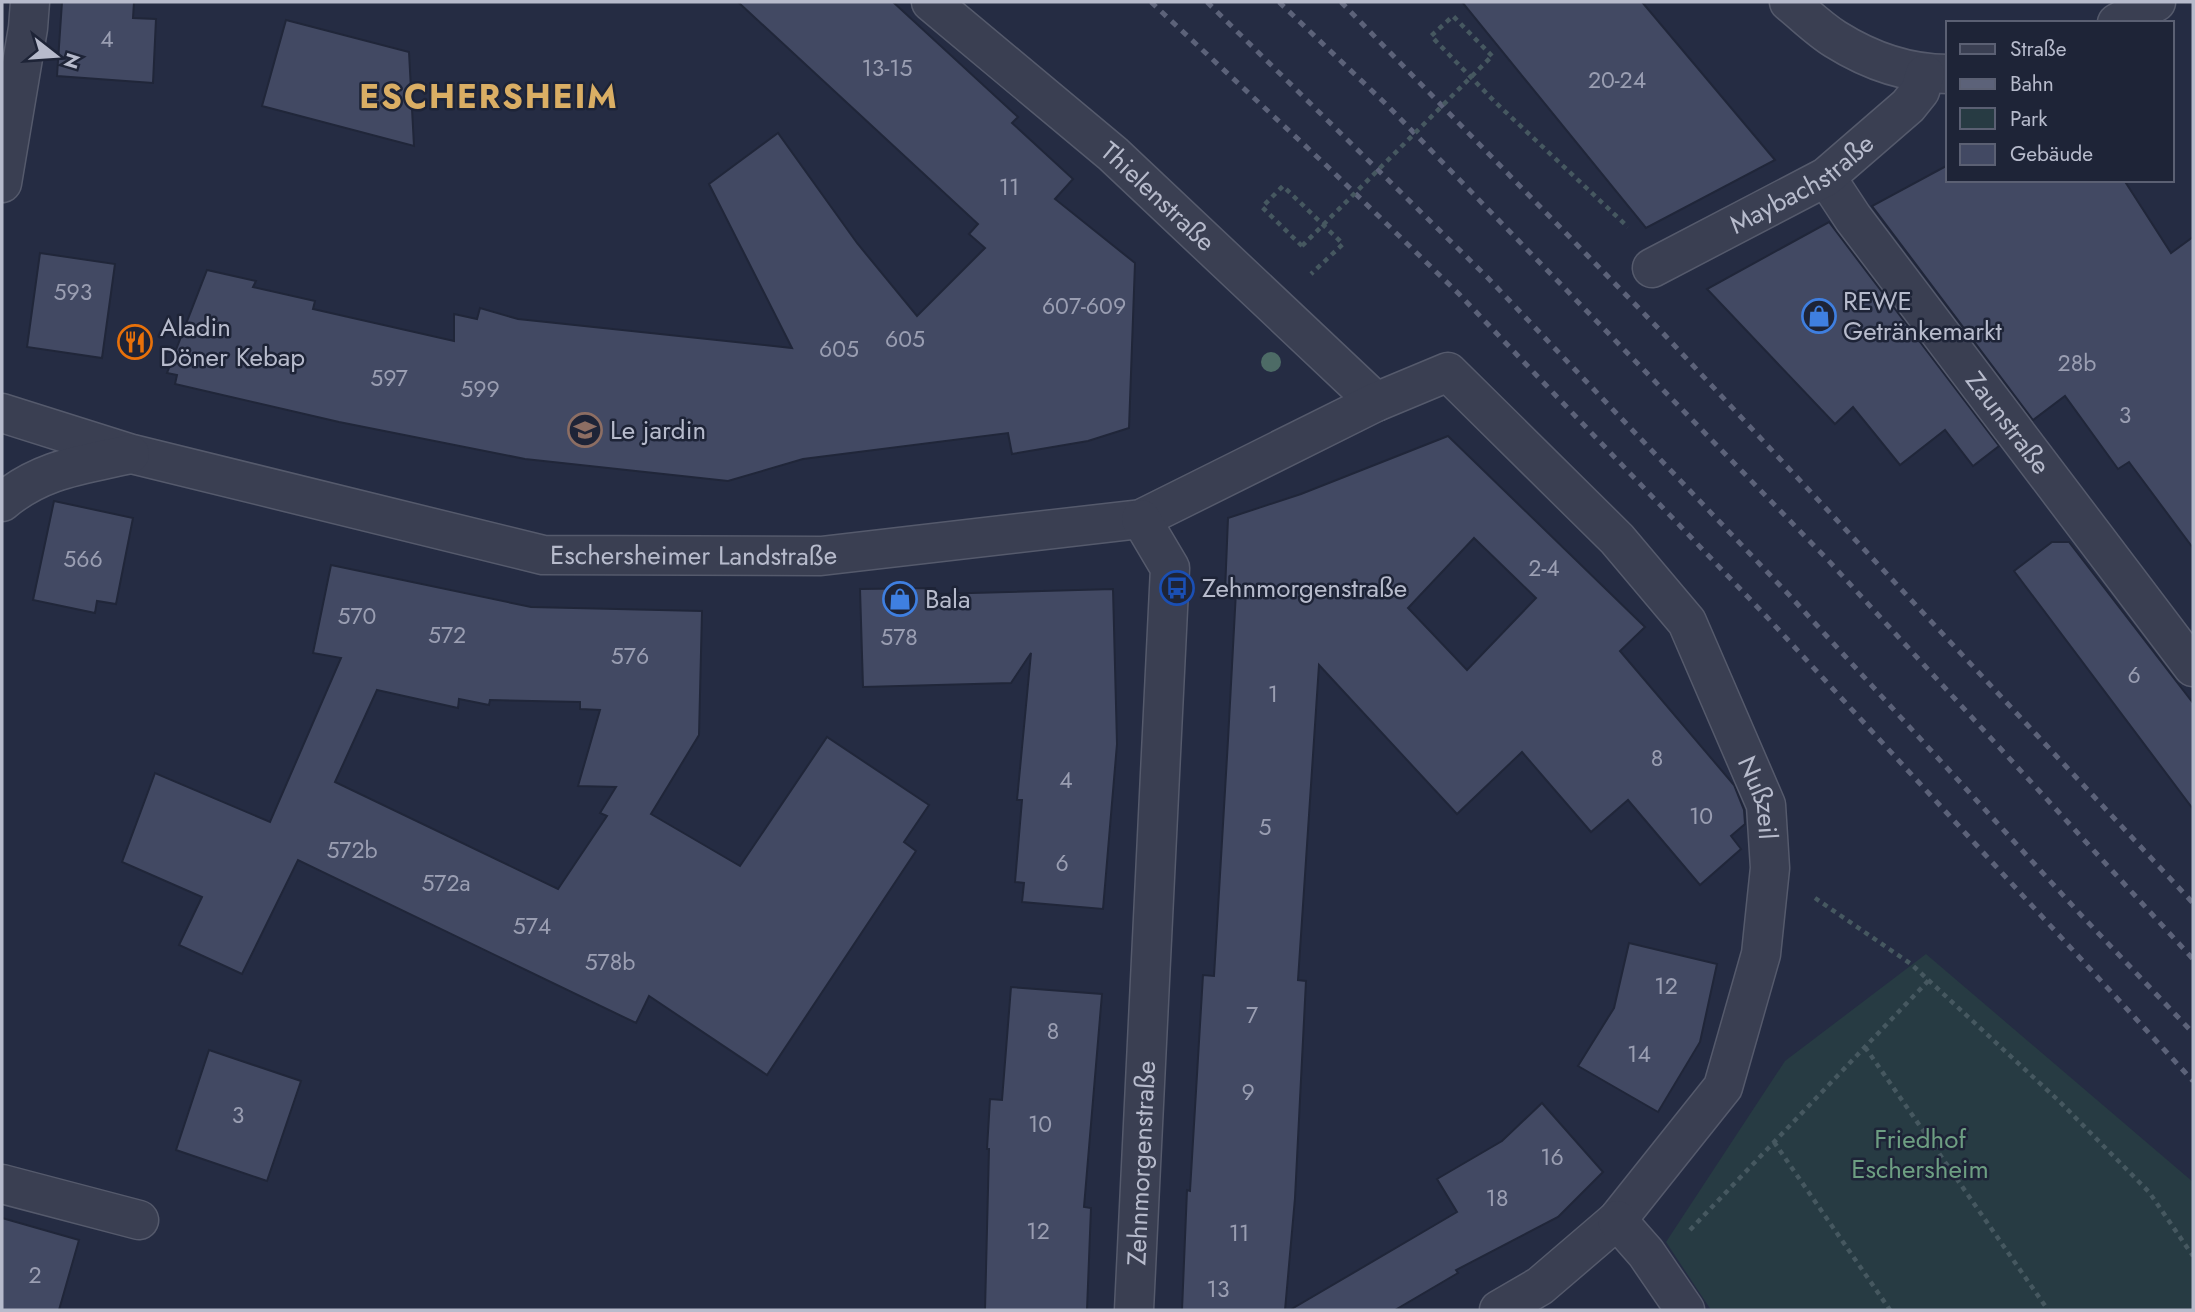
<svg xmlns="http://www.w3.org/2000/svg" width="2195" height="1312" font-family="Jost,sans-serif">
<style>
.green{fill:#273b43}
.building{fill:#424963;stroke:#202639;stroke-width:2;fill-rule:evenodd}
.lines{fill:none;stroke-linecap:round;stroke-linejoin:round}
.minor-casing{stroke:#555a6c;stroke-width:41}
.path{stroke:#465860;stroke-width:4.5;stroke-dasharray:5 5;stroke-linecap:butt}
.minor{stroke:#3a3f52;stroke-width:38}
.rail{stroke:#5c6279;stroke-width:5;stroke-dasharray:7 7;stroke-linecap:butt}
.path-bridge{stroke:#465860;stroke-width:4.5;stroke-dasharray:5 5;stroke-linecap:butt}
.tree{fill:#4d6b66}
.labels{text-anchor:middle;stroke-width:5;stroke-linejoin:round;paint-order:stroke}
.number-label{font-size:23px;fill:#9a9eb2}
.street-label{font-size:26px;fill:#b7bbcc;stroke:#1e2437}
.poi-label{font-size:26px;fill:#b7bbcc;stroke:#1e2437;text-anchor:start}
.park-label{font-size:26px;fill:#6d9e82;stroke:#1e2437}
.district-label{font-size:33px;font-weight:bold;letter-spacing:2px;fill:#daae64;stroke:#1e2437}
</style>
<rect width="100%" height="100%" fill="#252c43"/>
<path class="green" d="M1926,954L2193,1182V1310H1711L1666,1242L1785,1061Z"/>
<g class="building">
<path d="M62,2H134L133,18L156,19L153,83L57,76Z"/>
<path d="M738,2H893L1018,117L1012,123L1073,179L1055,199L1135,263L1129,428L1088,441L1012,454L1008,433L803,459L728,481L525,459L339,422L175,384L177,375L167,373L207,270L256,281L253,287L315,301L313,309L454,341V314L477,319L480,308L518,319L792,348L709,184L778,133L857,243L917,316L985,248L969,234L978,224Z"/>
<path d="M1462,2H1642L1775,160L1646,228Z"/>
<path d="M286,20L409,52L414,146L262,106Z"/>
<path d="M1948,165V180H2124L2171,253L2193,237V548L2129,462L2118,469L2065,396L2033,420L1872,206Z"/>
<path d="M1829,222L1999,446L1973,466L1945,430L1900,465L1853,407L1835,424L1707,289Z"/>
<path d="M40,253L115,264L102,358L27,347Z"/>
<path d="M1448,436L1645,627L1620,651L1734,785L1744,810L1745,824L1731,836L1741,849L1700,885L1628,800L1591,832L1522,752L1457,814L1319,665L1298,980L1306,981L1295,1198L1285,1310H1182L1187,1190L1190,1191L1203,975L1214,976L1228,740L1236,591L1225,592L1228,518L1301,494ZM1474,538L1536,598L1467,670L1408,608Z"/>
<path d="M54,501L133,518L116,604L97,601L95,613L33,600Z"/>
<path d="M2052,542H2069L2193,703V809L2014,571Z"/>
<path d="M331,565L531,607L702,611L699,735L651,814L740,866L827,737L929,805L904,842L916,851L767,1075L649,996L636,1023L298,860L242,974L179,945L202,897L122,862L155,773L270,822L341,658L313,653ZM377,690L458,708L459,699L489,705L490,700L580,702V709L600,710L578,786L616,787L600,813L607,816L558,889L335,782Z"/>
<path d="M935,588V594L1113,589L1117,744L1103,909L1022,902L1024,883L1015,882L1022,800H1017L1031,653L1011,683L863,687L860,589Z"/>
<path d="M1629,943L1717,964L1700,1042L1658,1112L1578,1066L1614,1008Z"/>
<path d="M1011,987L1102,994L1084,1207L1091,1208L1087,1310H985L989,1149H987L990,1099L1002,1100Z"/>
<path d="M209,1050L301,1081L267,1181L176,1150Z"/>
<path d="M1542,1103L1603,1172L1558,1217L1456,1270L1458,1273L1395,1310H1290L1457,1212L1437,1179L1502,1141Z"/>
<path d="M2,1218L79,1240L59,1310H2Z"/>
</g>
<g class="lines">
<g class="minor-casing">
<g id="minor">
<path id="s1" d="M931,2L1113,154L1376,402"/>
<path d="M1789,2C1804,14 1819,29 1835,39C1870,61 1908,74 1948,74"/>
<path d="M2117,23L2156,2"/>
<path id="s2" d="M1826,177L1853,218L2193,667"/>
<path d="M2,183L28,28L30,2"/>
<path id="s3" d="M1652,268L1826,177L1908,106L1920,91L1925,74"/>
<path id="s4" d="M2,413L132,454L543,555L821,556L1141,519L1376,402L1448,372L1617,539L1687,622L1766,805L1770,868L1761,954L1723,1087L1617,1220L1540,1286L1499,1310"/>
<path d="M2,502C41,469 81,465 130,454"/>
<path d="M2,1184L139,1220"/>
<path d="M1617,1220L1646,1253L1685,1310"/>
<path id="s5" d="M1134,1310L1170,568L1141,519"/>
</g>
</g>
<g class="path">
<path d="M1492,56L1453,16L1431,36L1495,102L1628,227"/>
<path d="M1302,246L1262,207L1283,186L1343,244L1311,274"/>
<path d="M1815,898L1911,964L2059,1101L2149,1192L2193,1256"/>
<path d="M1865,1047L2048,1310"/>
<path d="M1774,1142L1890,1310"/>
<path d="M1690,1230L1929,980"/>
</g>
<use href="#minor" class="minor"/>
<g class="rail">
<path d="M1151,2L1328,167L1459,294L1766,616L2193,1081"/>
<path d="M1207,2L1487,277L1791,597L2082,916L2193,1033"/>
<path d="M1279,2L1389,107L1827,559L2193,959"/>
<path d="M1341,2L1660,330L2193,903"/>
</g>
<path class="path-bridge" d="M1302,246L1492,56"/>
</g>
<circle class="tree" cx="1271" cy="362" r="10"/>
<defs>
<g id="shop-ring" transform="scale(1.75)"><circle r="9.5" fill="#1e2437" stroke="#3f7fe0" stroke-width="1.5"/><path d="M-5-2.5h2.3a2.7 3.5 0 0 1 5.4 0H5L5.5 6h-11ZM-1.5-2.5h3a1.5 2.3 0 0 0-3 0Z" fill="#3f7fe0"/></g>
<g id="restaurant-ring" transform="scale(1.75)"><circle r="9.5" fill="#1e2437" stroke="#e8710a" stroke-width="1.5"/><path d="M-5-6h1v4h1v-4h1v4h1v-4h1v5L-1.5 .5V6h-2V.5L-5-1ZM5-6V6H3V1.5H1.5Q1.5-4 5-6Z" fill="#e8710a"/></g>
<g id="school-ring" transform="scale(1.75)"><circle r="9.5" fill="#1e2437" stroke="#8d6e63" stroke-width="1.5"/><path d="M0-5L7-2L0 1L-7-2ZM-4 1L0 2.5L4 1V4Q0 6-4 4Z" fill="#8d6e63"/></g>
<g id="bus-ring" transform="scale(1.75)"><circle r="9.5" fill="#1e2437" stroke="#1a4fb4" stroke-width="1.5"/><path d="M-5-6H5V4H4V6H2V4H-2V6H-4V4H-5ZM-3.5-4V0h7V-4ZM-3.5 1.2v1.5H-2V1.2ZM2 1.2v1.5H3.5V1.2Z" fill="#1a4fb4"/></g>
</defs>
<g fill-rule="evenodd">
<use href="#shop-ring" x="1819" y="316"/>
<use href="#restaurant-ring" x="135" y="342"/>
<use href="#school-ring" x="585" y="430"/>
<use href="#bus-ring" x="1177" y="588"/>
<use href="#shop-ring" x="900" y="599"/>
</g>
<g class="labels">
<g class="number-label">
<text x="107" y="47">4</text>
<text x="887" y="76">13-15</text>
<text x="1617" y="88">20-24</text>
<text x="1009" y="195">11</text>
<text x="73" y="300">593</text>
<text x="1084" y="314">607-609</text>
<text x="905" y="347">605</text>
<text x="839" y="357">605</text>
<text x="2077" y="371">28b</text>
<text x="389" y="386">597</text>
<text x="480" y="397">599</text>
<text x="2125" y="423">3</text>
<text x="83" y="567">566</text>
<text x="1544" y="576">2-4</text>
<text x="357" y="624">570</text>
<text x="447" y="643">572</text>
<text x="899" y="645">578</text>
<text x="630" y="664">576</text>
<text x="2134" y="683">6</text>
<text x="1273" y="702">1</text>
<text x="1657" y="766">8</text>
<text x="1066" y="788">4</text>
<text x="1701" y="824">10</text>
<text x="1265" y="835">5</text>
<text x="352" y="858">572b</text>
<text x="1062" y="871">6</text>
<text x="446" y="891">572a</text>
<text x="532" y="934">574</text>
<text x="610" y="970">578b</text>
<text x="1666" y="994">12</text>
<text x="1252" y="1023">7</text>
<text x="1053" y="1039">8</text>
<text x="1639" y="1062">14</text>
<text x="1248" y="1100">9</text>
<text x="238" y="1123">3</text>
<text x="1040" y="1132">10</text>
<text x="1552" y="1165">16</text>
<text x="1497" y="1206">18</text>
<text x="1038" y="1239">12</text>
<text x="1239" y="1241">11</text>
<text x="35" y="1283">2</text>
<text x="1218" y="1297">13</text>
</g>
<g class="street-label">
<text dy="9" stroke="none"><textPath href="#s3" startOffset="172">Maybachstraße</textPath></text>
<text dy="9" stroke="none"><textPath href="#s1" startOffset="299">Thielenstraße</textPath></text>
<text dy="9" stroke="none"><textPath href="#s2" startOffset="306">Zaunstraße</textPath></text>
<text dy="9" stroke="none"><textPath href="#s4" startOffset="710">Eschersheimer Landstraße</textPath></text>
<text dy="9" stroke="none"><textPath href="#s4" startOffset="2037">Nußzeil</textPath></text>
<text dy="9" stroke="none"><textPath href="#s5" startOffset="147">Zehnmorgenstraße</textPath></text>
</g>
<g class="poi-label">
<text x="1843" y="310">REWE<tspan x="1843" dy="30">Getränkemarkt</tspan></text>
<text x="160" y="336">Aladin<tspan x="160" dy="30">Döner Kebap</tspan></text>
<text x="610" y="439">Le jardin</text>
<text x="1202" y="597">Zehnmorgenstraße</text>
<text x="925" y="608">Bala</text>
</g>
<g class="park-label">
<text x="1920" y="1148">Friedhof<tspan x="1920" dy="30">Eschersheim</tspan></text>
</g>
<g class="district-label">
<text x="489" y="108">ESCHERSHEIM</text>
</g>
</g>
<rect width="2195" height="1312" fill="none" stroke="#b7bbcc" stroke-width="7"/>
<rect x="1946" y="21" width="228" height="161" fill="#1e2437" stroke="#5b6073" stroke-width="2"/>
<rect x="1960" y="44" width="35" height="10" fill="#3a3f52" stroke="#5b6073" stroke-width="2"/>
<text x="2010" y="56" font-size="21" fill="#b7bbcc">Straße</text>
<rect x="1960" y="79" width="35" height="10" fill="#5c6279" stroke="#5b6073" stroke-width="2"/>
<text x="2010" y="91" font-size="21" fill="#b7bbcc">Bahn</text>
<rect x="1960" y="108" width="35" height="21" fill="#273b43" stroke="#5b6073" stroke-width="2"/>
<text x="2010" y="126" font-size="21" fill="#b7bbcc">Park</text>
<rect x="1960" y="144" width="35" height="21" fill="#424963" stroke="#5b6073" stroke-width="2"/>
<text x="2010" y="161" font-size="21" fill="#b7bbcc">Gebäude</text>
<g transform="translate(56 56) rotate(107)" stroke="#1e2437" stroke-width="5" paint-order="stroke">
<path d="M0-5L12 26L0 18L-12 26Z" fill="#b7bbcc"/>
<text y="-10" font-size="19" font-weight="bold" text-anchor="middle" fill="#b7bbcc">N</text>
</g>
</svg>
